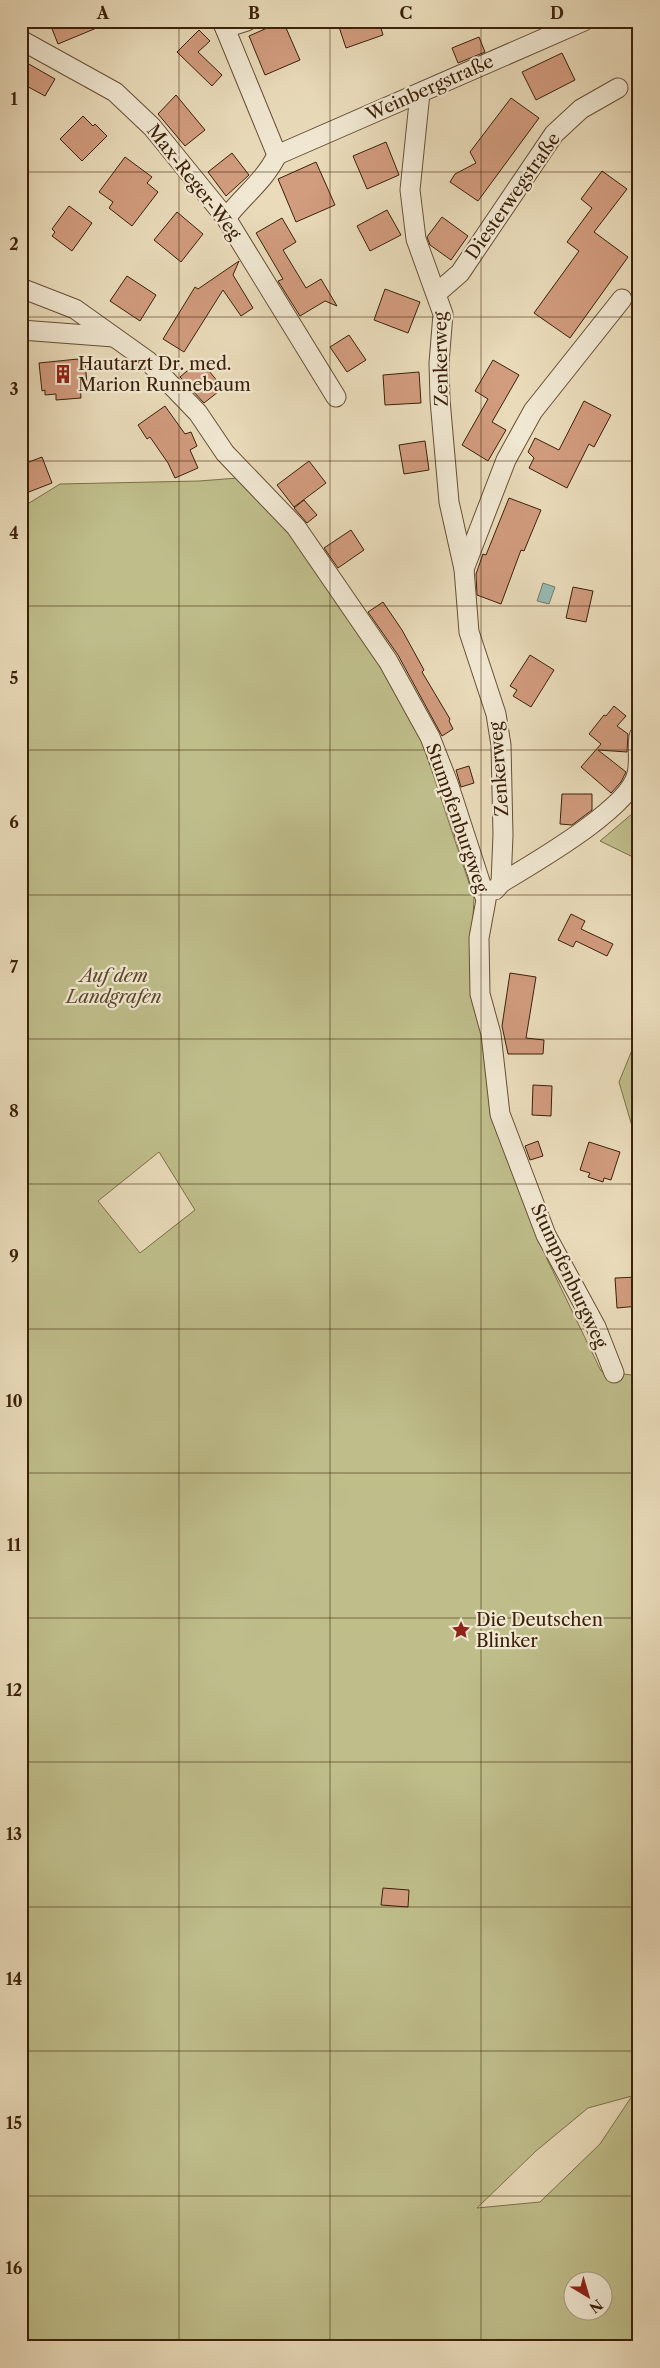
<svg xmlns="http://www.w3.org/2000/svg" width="660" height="2368" font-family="'Libre Caslon Text',serif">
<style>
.green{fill:#bfbe8b;stroke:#7d704a;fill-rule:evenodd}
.water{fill:#98bbb4;stroke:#737d6f}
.building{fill:#d29c7f;stroke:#3b2108}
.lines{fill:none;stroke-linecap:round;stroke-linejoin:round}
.minor-casing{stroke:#675035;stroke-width:21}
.minor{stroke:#f1e8d3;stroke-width:19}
.grid{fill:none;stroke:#3b2108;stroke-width:1;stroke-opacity:0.55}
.labels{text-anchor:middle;stroke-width:4.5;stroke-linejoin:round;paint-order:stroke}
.street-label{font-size:18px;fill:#3b2108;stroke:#f1e8d3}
.poi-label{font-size:18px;fill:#3b2108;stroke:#f1e8d3;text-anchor:start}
.park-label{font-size:18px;font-style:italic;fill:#5c4829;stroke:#f1e8d3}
.neatline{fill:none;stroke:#3b2108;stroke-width:2}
.grid-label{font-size:16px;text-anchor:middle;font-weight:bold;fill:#3b2108}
</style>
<rect width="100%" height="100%" fill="#eadcbb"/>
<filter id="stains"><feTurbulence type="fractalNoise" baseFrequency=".004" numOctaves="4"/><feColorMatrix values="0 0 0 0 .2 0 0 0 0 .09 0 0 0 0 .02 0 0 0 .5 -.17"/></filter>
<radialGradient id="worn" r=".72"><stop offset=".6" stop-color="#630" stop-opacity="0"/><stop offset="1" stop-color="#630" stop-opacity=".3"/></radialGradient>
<g class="green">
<path d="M238,478L282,520L365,638L419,732L474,898L472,938L491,1116L547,1259L601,1371L639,1376V2347H21V508L60,484L199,481ZM159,1152L195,1210L140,1253L98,1201ZM632,2096L600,2144L540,2202L477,2208L536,2151L588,2108ZM572,2280H602V2310H572Z"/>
<path d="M639,808V860L600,841Z"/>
<path d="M639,1033V1150L619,1082Z"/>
</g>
<path class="water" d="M543,583L555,587L549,604L537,601Z"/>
<g class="building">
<path d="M49,21H111V22L58,44Z"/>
<path d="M283,21L300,60L265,75L249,36Z"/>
<path d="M337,21H379L383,35L346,48Z"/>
<path d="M199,30L210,41L198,52L222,75L212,86L177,52Z"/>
<path d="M479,37L485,52L458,63L452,48Z"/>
<path d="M562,53L575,80L536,100L522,72Z"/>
<path d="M27,63L55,79L45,96L21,83V73Z"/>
<path d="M176,95L205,130L185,146L158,114Z"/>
<path d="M511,98L539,118L478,201L450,182L455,174L476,163L470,152Z"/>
<path d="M83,116L93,126L95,124L107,136L82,161L60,139Z"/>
<path d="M386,142L399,175L367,189L353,156Z"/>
<path d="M232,153L249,175L226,196L208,172Z"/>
<path d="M125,157L152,177L147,183L158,192L132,226L109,208L113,202L99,192Z"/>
<path d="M316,162L335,205L296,222L278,179Z"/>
<path d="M602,171L627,189L594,232L628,257L570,338L534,313L579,251L567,242L592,208L581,199Z"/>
<path d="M69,206L92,223L72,251L52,236L55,232L52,229Z"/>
<path d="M387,210L401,235L370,251L357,226Z"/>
<path d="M177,212L203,234L181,262L154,240Z"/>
<path d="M442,217L468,236L451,260L430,245L427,237Z"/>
<path d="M282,218L296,242L283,250L306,288L321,279L337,306L325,301L300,316L278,281L283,279L256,233Z"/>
<path d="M239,261L233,275L253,308L241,316L223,290L184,352L163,339L195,287L198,289Z"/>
<path d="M127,276L156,295L140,321L110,301Z"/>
<path d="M385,289L420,302L408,333L374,320Z"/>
<path d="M349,335L366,360L347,372L330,347Z"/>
<path d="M78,359L79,363L85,362L87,384L80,385L81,398L56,400V394L45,395V390L42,391L39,363Z"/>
<path d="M200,360L223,388L204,403L180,377Z"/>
<path d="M493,360L519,375L492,422L506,430L488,461L462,445L488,399L475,391Z"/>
<path d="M419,372L421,403L385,405L383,375Z"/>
<path d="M584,401L611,415L594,447L589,444L567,488L529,468L534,458L528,452L535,438L559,450Z"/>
<path d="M165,406L185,434L191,432L197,446L190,450L198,468L175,478L168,463L150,437L147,439L138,425Z"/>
<path d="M425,441L429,470L404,474L399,445Z"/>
<path d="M42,457L52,483L21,495V465Z"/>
<path d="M309,461L326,483L294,507L277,485Z"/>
<path d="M509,498L541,510L524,551L521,550L501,604L477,595L476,574L483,554L486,555Z"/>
<path d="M304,500L317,515L307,523L294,508Z"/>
<path d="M351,530L364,550L338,568L324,548Z"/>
<path d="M573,587L593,591L586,622L566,618Z"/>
<path d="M383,602L402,630L424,670L422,672L450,719L449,721L453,729L442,736L398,655L368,612Z"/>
<path d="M530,655L554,670L531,707L513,696L517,690L510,686Z"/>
<path d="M614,706L626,716L617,726L628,734L627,752L598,750L626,772L621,782L611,793L581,767L601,744L589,734L604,715L606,716Z"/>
<path d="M469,766L474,783L461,787L456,770Z"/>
<path d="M562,794H592V810L572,825L560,824Z"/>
<path d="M571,914L585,921L581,929L613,944L607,956L576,941L573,947L558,940Z"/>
<path d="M510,973L536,977L526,1038L544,1040L543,1054H508L502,1026Z"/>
<path d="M533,1085L552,1086L551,1116L532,1115Z"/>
<path d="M538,1141L543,1156L530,1160L525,1146Z"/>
<path d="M589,1142L620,1152L611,1180L604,1178L603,1182L588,1177L590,1173L580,1170Z"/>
<path d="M639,1277V1306L617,1308L615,1278Z"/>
<path d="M383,1888L409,1890L408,1907L381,1905Z"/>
</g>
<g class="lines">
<g class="minor-casing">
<g id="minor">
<path d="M222,21L277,155"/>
<path d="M225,28L247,21"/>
<path d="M21,40L115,92L152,127L226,218L336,397"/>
<path d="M420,93L410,190L416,239L443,314L439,363L440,400L449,502L464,569L469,632L496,714L501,745L503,835L501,883"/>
<path d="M277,155L584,21"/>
<path d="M226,218C243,196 265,180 277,155"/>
<path d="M21,288L75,309L148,361L198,413L225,453L296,527L388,661L430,737L448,783L486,900L479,938L480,994L491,1034L500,1114L546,1235L596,1327L614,1373"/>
<path d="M437,293L460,273L554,134L581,109L618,88"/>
<path d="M21,330L114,337"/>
<path d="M464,569L506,460L533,411L622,299"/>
<path d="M495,890L501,883C532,864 629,809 637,774C640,762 637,748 639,736"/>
</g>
</g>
<use href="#minor" class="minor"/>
</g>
<path class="grid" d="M179,21V2347M330,21V2347M481,21V2347M21,172H639M21,317H639M21,461H639M21,606H639M21,750H639M21,895H639M21,1039H639M21,1184H639M21,1329H639M21,1473H639M21,1618H639M21,1762H639M21,1907H639M21,2051H639M21,2196H639"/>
<defs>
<g id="building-bare" transform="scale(1.5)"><path d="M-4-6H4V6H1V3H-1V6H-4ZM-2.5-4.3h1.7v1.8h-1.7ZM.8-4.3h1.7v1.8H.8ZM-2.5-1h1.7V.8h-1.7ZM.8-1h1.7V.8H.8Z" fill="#8f2418" stroke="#f1e8d3" stroke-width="2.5" paint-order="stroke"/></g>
<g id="sight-bare" transform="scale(1.5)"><path d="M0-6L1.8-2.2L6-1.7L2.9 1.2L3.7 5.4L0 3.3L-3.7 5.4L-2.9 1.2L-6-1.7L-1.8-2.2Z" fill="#8f2418" stroke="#f1e8d3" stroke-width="2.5" paint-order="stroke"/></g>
</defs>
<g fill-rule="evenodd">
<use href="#building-bare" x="63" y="374"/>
<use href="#sight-bare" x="461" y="1630"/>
</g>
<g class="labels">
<g class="street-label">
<text transform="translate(430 88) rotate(-24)" y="6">Weinbergstraße</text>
<text transform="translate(194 182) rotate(52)" y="6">Max-Reger-Weg</text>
<text transform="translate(513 196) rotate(-55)" y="6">Diesterwegstraße</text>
<text transform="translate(441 359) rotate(-91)" y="6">Zenkerweg</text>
<text transform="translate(499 769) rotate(-94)" y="6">Zenkerweg</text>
<text transform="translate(457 818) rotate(71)" y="6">Stumpfenburgweg</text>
<text transform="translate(569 1276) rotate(65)" y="6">Stumpfenburgweg</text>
</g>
<g class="poi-label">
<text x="78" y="370">Hautarzt Dr. med.<tspan x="78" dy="21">Marion Runnebaum</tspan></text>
<text x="476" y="1626">Die Deutschen<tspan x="476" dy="21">Blinker</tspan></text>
</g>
<g class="park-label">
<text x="114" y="982">Auf dem<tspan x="114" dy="21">Landgrafen</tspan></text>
</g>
</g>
<rect width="660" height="2368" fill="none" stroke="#eadcbb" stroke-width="55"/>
<g transform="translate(588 2296) rotate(142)"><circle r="24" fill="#f1e8d3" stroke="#a89882"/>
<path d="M0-4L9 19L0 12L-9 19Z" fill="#8f2418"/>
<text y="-8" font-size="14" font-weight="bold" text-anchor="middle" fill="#3b2108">N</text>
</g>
<rect x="28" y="28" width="604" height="2312" class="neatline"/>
<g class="grid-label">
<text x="103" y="19">A</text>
<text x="254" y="19">B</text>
<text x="406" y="19">C</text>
<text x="557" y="19">D</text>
<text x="14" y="105">1</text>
<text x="14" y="250">2</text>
<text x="14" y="395">3</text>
<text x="14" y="539">4</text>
<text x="14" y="684">5</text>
<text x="14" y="828">6</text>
<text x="14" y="973">7</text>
<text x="14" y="1117">8</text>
<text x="14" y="1262">9</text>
<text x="14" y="1407">10</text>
<text x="14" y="1551">11</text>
<text x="14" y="1696">12</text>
<text x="14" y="1840">13</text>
<text x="14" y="1985">14</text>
<text x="14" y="2129">15</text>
<text x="14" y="2274">16</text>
</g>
<rect width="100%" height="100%" filter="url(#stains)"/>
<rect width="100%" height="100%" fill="url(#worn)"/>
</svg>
